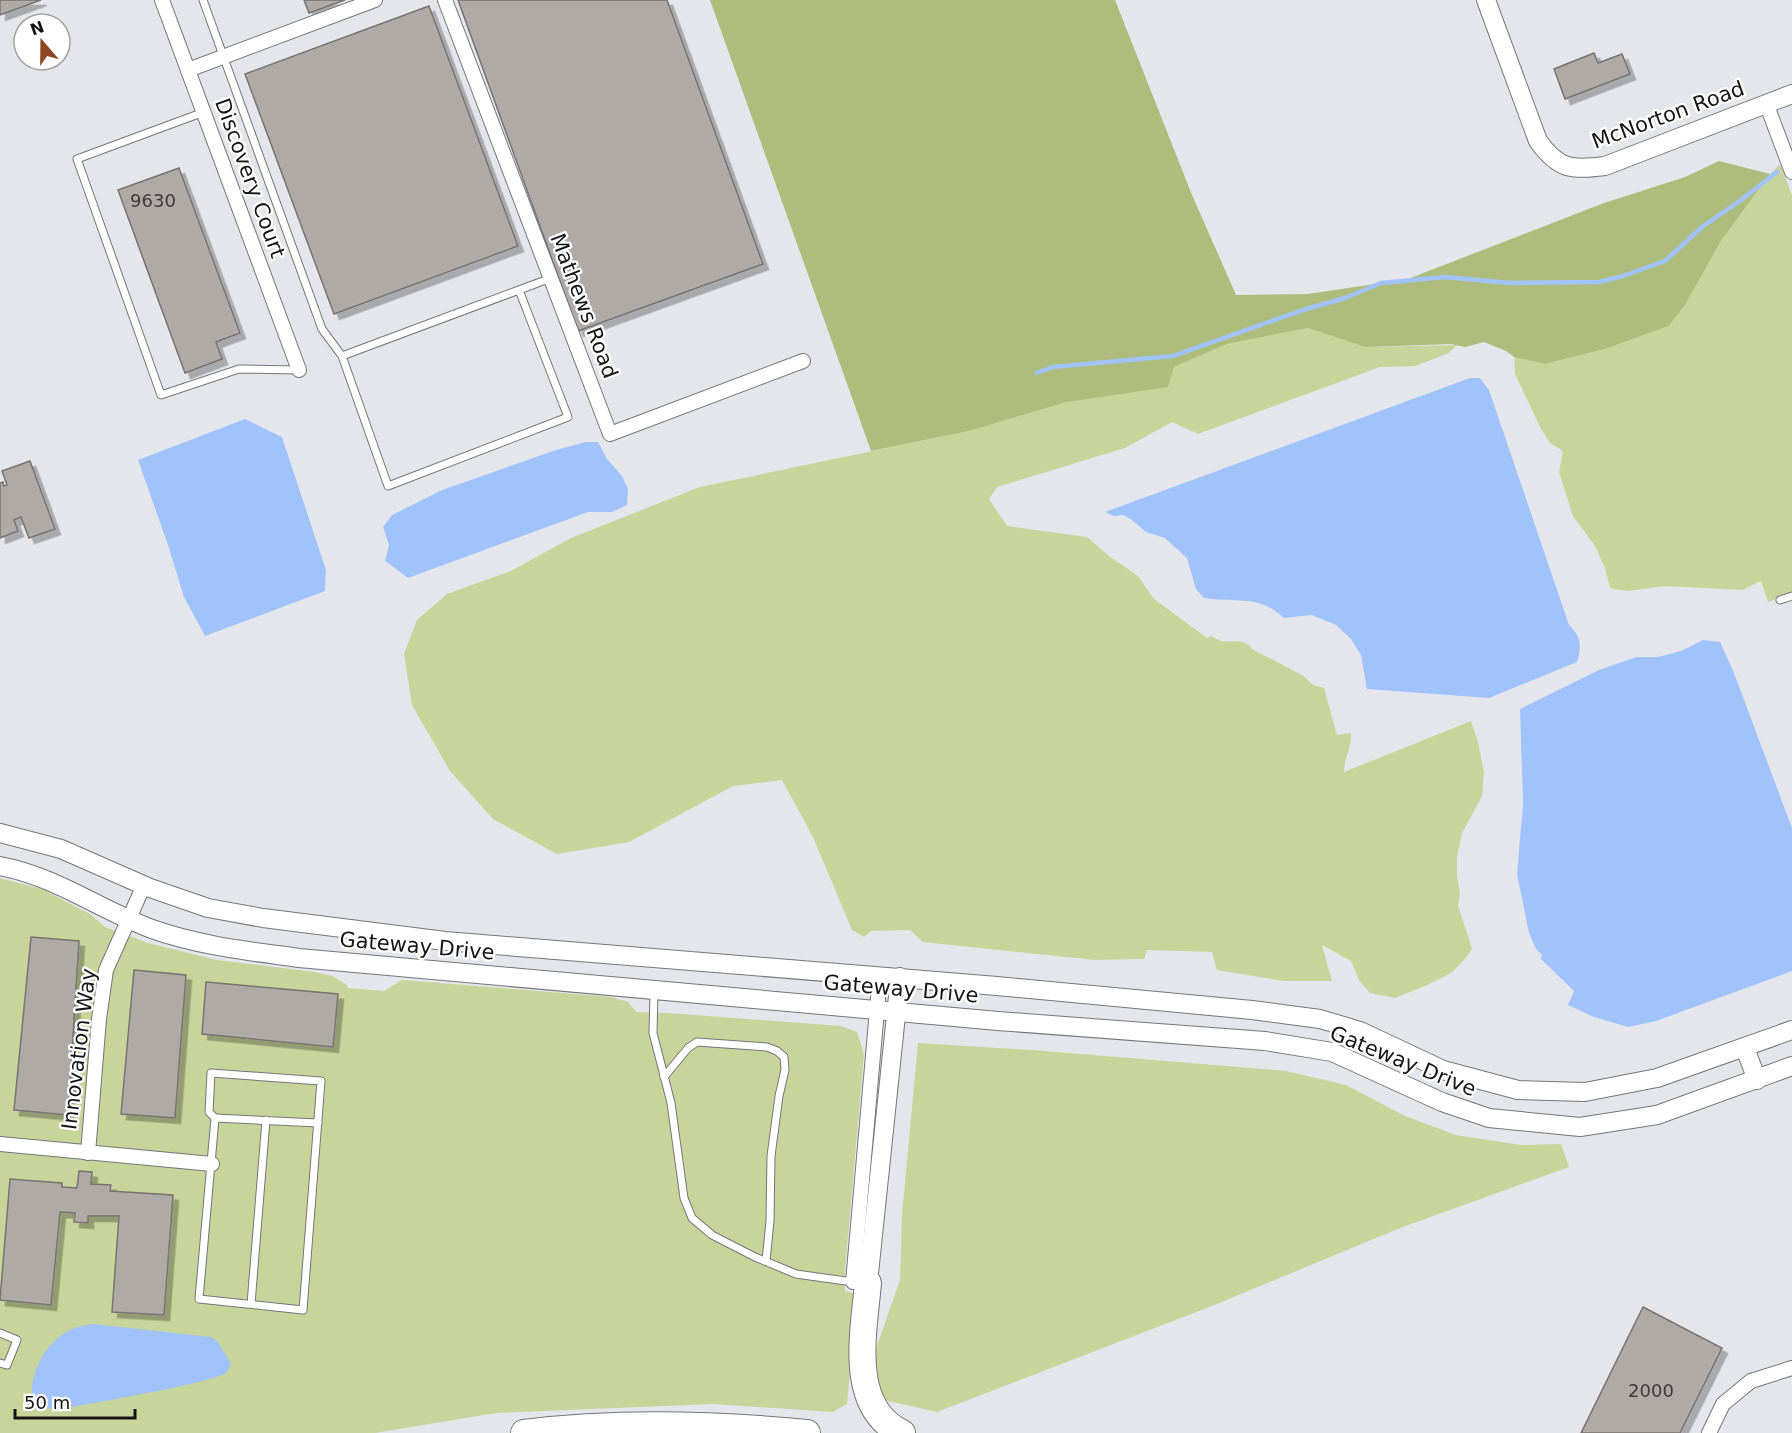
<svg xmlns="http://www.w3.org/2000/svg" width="1792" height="1433" font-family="'DejaVu Sans',sans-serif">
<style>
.green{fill:#c7d59b}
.forest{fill:#afbd7c}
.water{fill:#a0c3fb}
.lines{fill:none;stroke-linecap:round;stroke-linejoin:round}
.stream{stroke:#a0c3fb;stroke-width:4.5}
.building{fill:#b0aaa6;stroke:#797370;stroke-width:1.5;filter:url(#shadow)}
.service-casing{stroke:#74767b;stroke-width:9}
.minor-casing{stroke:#74767b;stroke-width:16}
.tertiary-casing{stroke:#74767b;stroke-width:20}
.motorway-casing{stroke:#74767b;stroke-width:28}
.service{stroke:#fff;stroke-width:7}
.minor{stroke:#fff;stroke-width:14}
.tertiary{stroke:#fff;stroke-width:18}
.motorway{stroke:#fff;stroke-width:26}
.labels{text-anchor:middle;stroke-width:4.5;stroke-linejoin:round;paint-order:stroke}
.number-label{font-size:18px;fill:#3c3a3b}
.street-label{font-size:21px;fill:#151517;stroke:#fff}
</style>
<defs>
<filter id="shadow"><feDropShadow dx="5.5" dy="5.5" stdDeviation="0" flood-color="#0004"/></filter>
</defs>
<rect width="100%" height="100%" fill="#e4e6ec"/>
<g class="green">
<path d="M1780,164L1792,195V593L1768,602L1761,581L1742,590L1666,586L1628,591L1610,588L1605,568L1595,546L1573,516L1559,472L1563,451L1550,443L1540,427L1515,374L1514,357L1545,364L1605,349L1669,326L1685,305L1721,241L1770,174Z"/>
<path d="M1308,328L1365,347L1457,345L1449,353L1415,366L1380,367L1198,434L1172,422L1125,448L997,487L989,499L1007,526L1087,537L1109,556L1138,576L1154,599L1207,638L1211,636C1215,638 1218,640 1221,641C1234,643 1243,637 1252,649L1302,675L1313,685L1324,688L1337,735L1351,733C1352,747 1344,758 1344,772L1471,721L1478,742L1484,773L1482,796L1462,833L1457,857V875L1460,894L1458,905L1472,949L1466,958L1451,973L1425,986L1395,998L1370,993L1359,980L1351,961L1322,945L1332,981H1284L1217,970L1212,952L1147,950L1144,959L1096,960L923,942L910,930L871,931L864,937L852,930L813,837L782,780L733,786L629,842L557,854L493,819L450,771L412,705L404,654L417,620L447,594L511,571L571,538L700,487L969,431L1067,402L1174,367L1227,344Z"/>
<path d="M0,878L42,889L90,914L105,927L148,943L217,960L315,972L332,976L346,984L348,988L384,991L402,980L416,981L611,997L628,1002L636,1012L668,1013L841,1026L857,1032L864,1054L845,1270V1291L857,1294L847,1404L833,1412L713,1404L496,1413L375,1433H0Z"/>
<path d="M918,1043L1032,1050L1286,1071L1346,1085L1405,1116L1456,1135L1521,1145L1561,1144L1569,1167L1400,1228L1212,1306L937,1412L880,1399L871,1363L900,1280L902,1214Z"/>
</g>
<path class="forest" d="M710,0H1115L1192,195L1236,295L1308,294L1408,279L1604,203L1685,177L1719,161L1770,174L1721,241L1685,305L1669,326L1605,349L1545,364L1514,357L1506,351L1484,342L1465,347L1451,344L1365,347L1308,328L1227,344L1174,367L1168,387L1067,402L969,431L871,451Z"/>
<g class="water">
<path d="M1470,378H1480L1489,390L1569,625C1581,636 1582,646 1577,662L1489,698L1367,689L1361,655L1351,639L1336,625L1312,615L1284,618C1258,594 1237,603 1204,598L1196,589L1187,558L1165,538L1146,532L1132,520L1123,515L1114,516L1105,512Z"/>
<path d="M245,419L282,437L326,570L325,591L205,636L184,597L168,545L138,460Z"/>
<path d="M586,442H598L607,459L622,476L628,489L627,505L612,512H588L408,578L385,561L389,545L383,527L392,515L442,490L556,450Z"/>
<path d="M1703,640L1720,642L1734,673L1792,828V971L1656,1021L1628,1027L1594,1017L1568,1005L1574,991L1541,959L1542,955L1536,949L1529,933L1517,874L1523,804L1520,709L1599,670L1636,657H1658L1681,651Z"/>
<path d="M94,1324L211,1337L218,1342L231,1364C230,1365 228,1371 227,1372C216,1383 85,1404 62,1409L42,1408L33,1403C27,1376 45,1342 70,1330C78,1326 86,1325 94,1324Z"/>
</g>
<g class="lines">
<path class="stream" d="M1037,373L1053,367L1173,356L1303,310L1345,298L1381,283L1445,277L1510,283L1599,282L1623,276L1665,261L1702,227L1741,200L1777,172"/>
</g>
<g class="building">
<path d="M0,0H41L0,15Z"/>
<path d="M304,0H345L309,13Z"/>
<path d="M458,0H667L763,264L578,331Z"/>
<path d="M429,6L518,246L334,314L245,74Z"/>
<path d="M1594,53L1598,63L1622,54L1630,74L1565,99L1554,69Z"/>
<path d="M179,168L240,333L216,342L222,359L185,373L118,190Z"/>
<path d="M30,461L55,529L29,538L21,517L14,520L18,531L0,538V483L3,482L4,486L7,485L2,471Z"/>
<path d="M31,937L79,941L68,1115L14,1110Z"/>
<path d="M134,970L186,975L175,1118L121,1114Z"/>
<path d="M206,982L338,994L333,1047L202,1034Z"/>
<path d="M79,1171L92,1172L91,1184L111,1185L110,1191L173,1195L164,1315L112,1312L119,1216H88V1223L74,1222L75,1213L60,1212L51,1305L0,1300L10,1179L62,1183V1187L77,1188Z"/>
<path d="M1643,1307L1722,1348L1680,1433H1581Z"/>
</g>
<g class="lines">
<g class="service-casing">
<g id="service">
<path d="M203,0L322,329L342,356L388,486L568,417L519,290L342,356"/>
<path d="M204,112L77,159L161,395L239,369L299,370"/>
<path d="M519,290L551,278"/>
<path d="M1780,600L1792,596"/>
<path d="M654,991L653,1033L671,1103L684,1198L692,1218L712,1235L755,1257L796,1274L853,1282"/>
<path d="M211,1073L321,1081L303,1310L199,1299L215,1118L209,1112Z"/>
<path d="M664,1077L688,1048L697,1042L767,1047L777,1051L784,1057L785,1070L779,1096L771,1156L770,1221L766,1261"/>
<path d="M215,1118L318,1123"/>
<path d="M251,1304L266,1120"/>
<path d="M0,1333L17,1340L7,1365L0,1363"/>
</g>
</g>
<g class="minor-casing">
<g id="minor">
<path d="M162,0L299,370"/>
<path d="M445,0L610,434L803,361"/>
<path d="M188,70L375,0"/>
<path d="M1766,103L1792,172"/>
<path d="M0,1144L212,1164"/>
<path d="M88,1153L99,1019L106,970L144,885"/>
<path d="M868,1283L853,1282L880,976"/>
<path d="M1709,1433L1723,1404L1751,1381L1792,1368"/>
</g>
</g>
<g class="tertiary-casing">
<g id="tertiary">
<path d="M1486,0L1538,141C1559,170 1571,170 1605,166L1792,94"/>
<path d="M0,833L61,849L150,888L208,908L263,918L445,941L997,986L1252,1010L1320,1019L1360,1031L1443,1070L1518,1090L1585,1092L1657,1078L1792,1030"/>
<path d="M0,866C55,876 100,910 152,929C200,946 249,951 299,958L998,1021L1265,1041L1332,1052L1442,1102L1489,1118L1580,1127L1657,1115L1792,1066"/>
<path d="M1745,1048L1757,1080"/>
<path d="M868,1283L900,977"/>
</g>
</g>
<g class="motorway-casing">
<g id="motorway">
<path d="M868,1283C864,1331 847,1407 902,1433"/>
<path d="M524,1433C618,1421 713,1424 807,1433"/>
</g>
</g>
<use href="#service" class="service"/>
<use href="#minor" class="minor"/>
<use href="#tertiary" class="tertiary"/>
<use href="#motorway" class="motorway"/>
</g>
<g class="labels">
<g class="number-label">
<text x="153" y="207">9630</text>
<text x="1651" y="1397">2000</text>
</g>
<g class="street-label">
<text transform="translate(1668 115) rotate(-20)" y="7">McNorton Road</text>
<text transform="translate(250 178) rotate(70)" y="7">Discovery Court</text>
<text transform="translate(584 306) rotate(69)" y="7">Mathews Road</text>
<text transform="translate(417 946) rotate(5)" y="7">Gateway Drive</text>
<text transform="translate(901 989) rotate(5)" y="7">Gateway Drive</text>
<text transform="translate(79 1049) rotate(-83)" y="7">Innovation Way</text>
<text transform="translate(1403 1061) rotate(22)" y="7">Gateway Drive</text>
</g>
</g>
<g transform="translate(42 42) rotate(340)"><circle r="28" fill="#ffffff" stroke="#a1a1a2" stroke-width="1.5"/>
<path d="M0-4.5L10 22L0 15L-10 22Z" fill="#8f4823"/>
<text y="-9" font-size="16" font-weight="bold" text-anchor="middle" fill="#151517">N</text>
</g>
<path d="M15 1409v9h120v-9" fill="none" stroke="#151517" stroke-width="3"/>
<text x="24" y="1409" font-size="18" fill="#151517" stroke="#ffffff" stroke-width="4.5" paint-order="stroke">50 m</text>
</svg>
